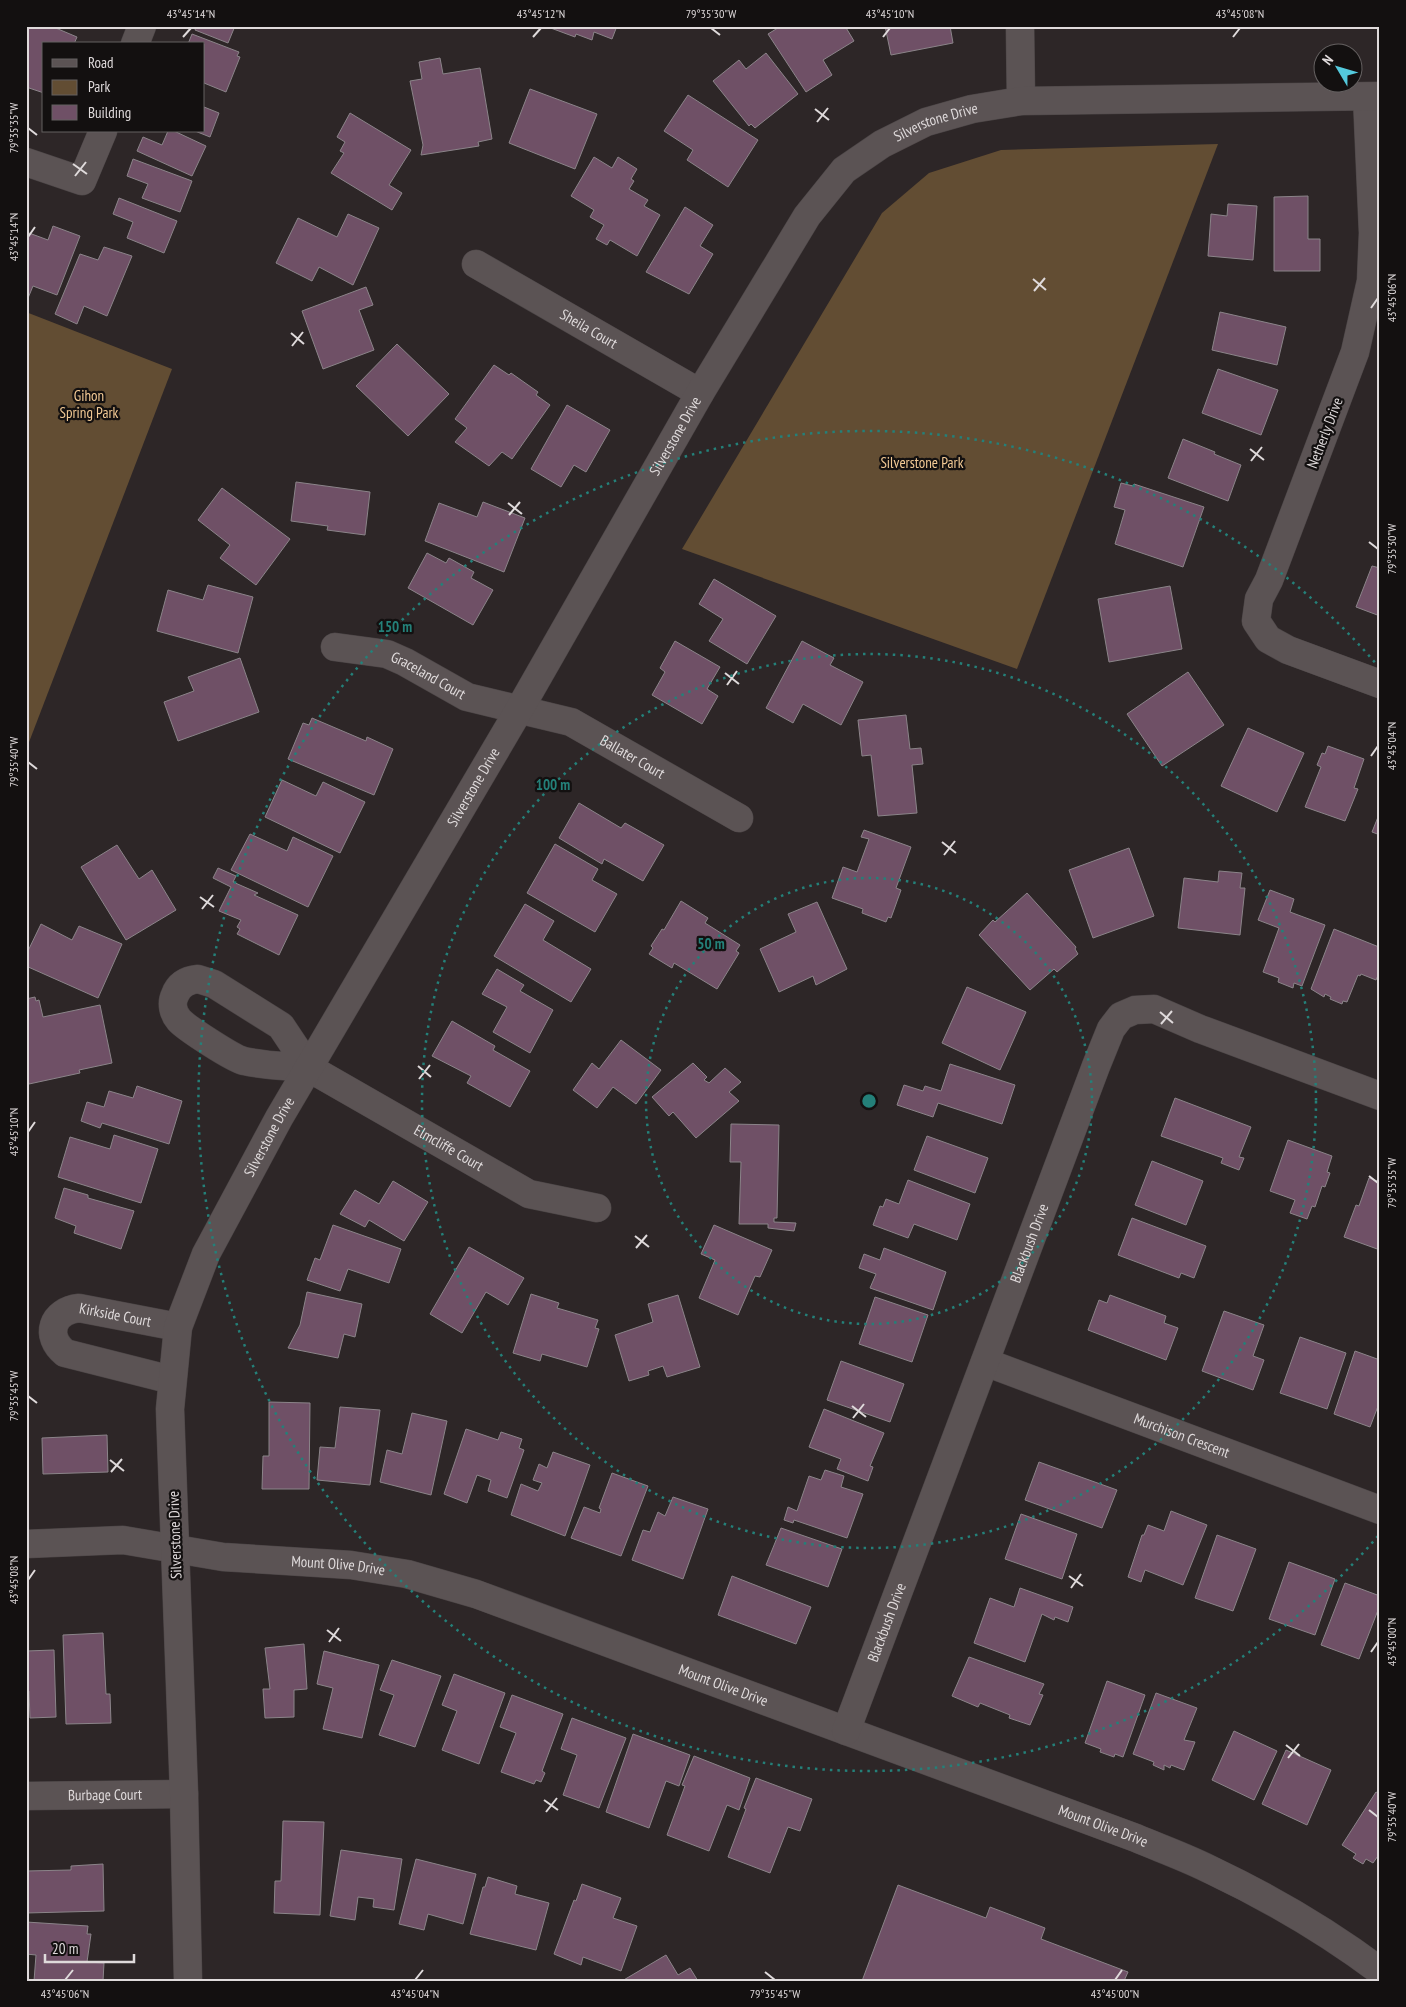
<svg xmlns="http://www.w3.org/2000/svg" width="1406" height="2007" font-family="'PT Sans Narrow',sans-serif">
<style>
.green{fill:#624d33}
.building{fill:#6f5066;stroke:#8b8489}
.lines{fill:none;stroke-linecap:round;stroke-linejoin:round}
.minor-casing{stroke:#4a4445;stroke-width:29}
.minor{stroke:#5b5354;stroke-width:28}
.ticks{fill:none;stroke:#dfdadb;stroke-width:2}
.ring{fill:none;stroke:#248079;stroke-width:2.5;stroke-dasharray:2.5 5}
.labels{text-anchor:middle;stroke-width:4.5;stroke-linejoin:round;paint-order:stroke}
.street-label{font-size:15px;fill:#dfdadb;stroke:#131010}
.park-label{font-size:15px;fill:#f3ca95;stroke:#131010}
.centre{fill:#248079;stroke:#131010;stroke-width:2.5}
.ring-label{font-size:15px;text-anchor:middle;font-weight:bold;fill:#248079;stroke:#131010;stroke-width:4.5;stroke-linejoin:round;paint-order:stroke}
.neatline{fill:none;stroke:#dfdadb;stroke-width:2}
.ticks-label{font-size:12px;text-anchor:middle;fill:#dfdadb}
</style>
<rect width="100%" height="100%" fill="#2d2627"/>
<g class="green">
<path d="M1218,144L1017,669L682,549L882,213L929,173L1001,150Z"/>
<path d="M26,312L172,369L26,750Z"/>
</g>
<g class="building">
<path d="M26,26H51L77,37L74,44H44V93L26,87Z"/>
<path d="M196,26H235L228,43L195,30Z"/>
<path d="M617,26L612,39L594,32L592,40L576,34L575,37L548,27Z"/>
<path d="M781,26H845L854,41L823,60L832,75L806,92L768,34Z"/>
<path d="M885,26H950L953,43L891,55Z"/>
<path d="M192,34L239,52L237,56L240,57L226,92L204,83V44H188Z"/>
<path d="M766,53L798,94L755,128L751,124L749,126L713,81L739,60L746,69Z"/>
<path d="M440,58L443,74L480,68L492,139L478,142L479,146L421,155L423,145L410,81L422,79L419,62Z"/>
<path d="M530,89L597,114L575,169L509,143Z"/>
<path d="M688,95L758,140L728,187L687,160L693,150L664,131Z"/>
<path d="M204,107L219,113L210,137L195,131H204Z"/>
<path d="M350,113L411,150L389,185L402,193L392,210L331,173L344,153L340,151L345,142L337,137Z"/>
<path d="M168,131H174L206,146L192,176L137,151L143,137L162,145Z"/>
<path d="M594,157L612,168L618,157L637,169L631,179L634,181L629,189L648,200L644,206L660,215L637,256L610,240L607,245L596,239L604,225L590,217L594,210L571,196Z"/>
<path d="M133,159L192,181L180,212L142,198L148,184L127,176Z"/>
<path d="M1308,196V239H1320V271H1274V197Z"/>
<path d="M119,198L177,221L164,253L127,238L133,222L113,214Z"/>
<path d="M1228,204L1257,206L1253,260L1208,256L1211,214L1227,216Z"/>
<path d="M685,207L713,225L700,246L713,254L689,294L646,272Z"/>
<path d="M348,214L379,228L353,285L319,267L312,281L276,263L298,218L337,237Z"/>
<path d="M53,226L80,236L57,295L33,286L26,303V240L29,233L48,240Z"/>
<path d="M104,247L132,256L107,316L84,306L77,324L55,314L80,254L98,260Z"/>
<path d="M366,287L373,305L359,310L374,350L323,369L302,311Z"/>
<path d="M1220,312L1286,327L1277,365L1212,350Z"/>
<path d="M397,344L449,394L408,436L356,386Z"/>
<path d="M494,365L509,375L511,373L538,392L536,395L550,405L512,459L502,452L489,466L455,442L467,428L455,419Z"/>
<path d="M1218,369L1278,390L1261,435L1202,413Z"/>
<path d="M567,405L610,430L586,472L574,465L561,487L531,469Z"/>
<path d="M1183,439L1215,452L1214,454L1241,465L1228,501L1168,478Z"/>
<path d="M296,482L370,492L365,535L327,530L328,526L291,521Z"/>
<path d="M1121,483L1133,486L1134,484L1204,507L1183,567L1115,544L1125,510L1114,507Z"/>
<path d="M222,488L290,539L256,585L220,558L230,545L198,520Z"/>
<path d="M483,502L525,518L504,572L425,541L439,503L477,517Z"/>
<path d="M427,553L446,563L449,558L474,572L471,578L493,590L473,625L408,588Z"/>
<path d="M1372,566L1380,568V616L1356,607Z"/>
<path d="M714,579L776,616L747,664L709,641L723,619L699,604Z"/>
<path d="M208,585L253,597L238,653L157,631L168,590L203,600Z"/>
<path d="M1170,586L1182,649L1109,662L1098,599Z"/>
<path d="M675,641L720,667L707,689L718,696L702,724L652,695L665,672L660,668Z"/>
<path d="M802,641L834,658L830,665L863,682L841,725L803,704L793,723L766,708Z"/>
<path d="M240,658L259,712L178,741L164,702L194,691L188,677Z"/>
<path d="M1188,672L1224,725L1162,766L1127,714Z"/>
<path d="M906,715L910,749L921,748L923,764L912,765L917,813L878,816L871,755L862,756L858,720Z"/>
<path d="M312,718L366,741L367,737L393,749L374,795L288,759L303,723L309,725Z"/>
<path d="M1248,728L1304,753L1277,812L1221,786Z"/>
<path d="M1328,746L1364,759L1354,788L1358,789L1345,821L1305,807L1321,767L1317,765L1322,753L1325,754Z"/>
<path d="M282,780L316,796L323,782L365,802L340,853L265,817Z"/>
<path d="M579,803L621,828L625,823L664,845L643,881L604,859L602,864L559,838Z"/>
<path d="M1380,812V835L1372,832Z"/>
<path d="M864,830L911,847L896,888L901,890L891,918L888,917L886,922L862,913L863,909L832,898L843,867L857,872L869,839L861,837Z"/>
<path d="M250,834L287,851L293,837L333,856L308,907L231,870Z"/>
<path d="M555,844L598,869L592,880L617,894L595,932L527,893Z"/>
<path d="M117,845L139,879L152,870L176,910L126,940L81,867Z"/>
<path d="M1129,848L1154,916L1093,938L1069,870Z"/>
<path d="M218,868L236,876L233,882L258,893L254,895L298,915L279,955L237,934L240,929L237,927L241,920L219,911L231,887L213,878Z"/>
<path d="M1219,871L1242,873L1240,888H1245L1240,935L1178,928L1184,878L1218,882Z"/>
<path d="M1270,890L1294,899L1290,912L1325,925L1302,986L1294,983L1293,988L1278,982L1279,978L1263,972L1279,928L1258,920Z"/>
<path d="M1027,893L1076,947L1075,949L1078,954L1057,972L1054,969L1030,990L979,935L993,920L995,922Z"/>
<path d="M681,901L708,918L705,923L740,945L736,951L739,953L717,989L674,963L672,968L649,954L653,948L651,946L662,929L664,930Z"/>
<path d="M817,902L847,969L816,985L813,976L779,992L760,949L796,932L788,914Z"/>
<path d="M525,904L554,921L543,940L591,969L571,1002L494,956Z"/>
<path d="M41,924L72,940L79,926L122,944L98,998L26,966V955Z"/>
<path d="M1334,929L1379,947L1380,944V971L1376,980L1361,974L1360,976L1358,975L1347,1002L1343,1001L1342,1004L1330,999L1331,997L1325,994L1324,997L1311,989Z"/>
<path d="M497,969L524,985L520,991L553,1010L530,1053L493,1032L507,1007L482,994Z"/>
<path d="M967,987L1026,1012L1000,1070L942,1043Z"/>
<path d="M35,997L36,1001L39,1000L43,1017L100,1005L112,1063L79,1070L80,1073L29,1084L26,1073V999Z"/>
<path d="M452,1021L495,1046L493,1050L530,1071L510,1107L467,1083L471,1076L432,1056Z"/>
<path d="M621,1040L661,1070L636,1104L613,1087L597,1108L573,1090L592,1063L599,1069Z"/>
<path d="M693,1063L707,1077L704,1080L709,1083L725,1068L741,1082L729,1092L739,1101L696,1138L673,1112L669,1116L652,1097Z"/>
<path d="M950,1064L1015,1085L1002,1124L938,1103L933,1117L897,1105L904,1085L923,1091L925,1086L941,1091Z"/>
<path d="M137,1086L182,1101L169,1144L102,1123L100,1128L81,1121L87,1102L104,1107L109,1091L133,1098Z"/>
<path d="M1175,1098L1251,1127L1239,1157L1244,1158L1239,1170L1221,1163L1223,1158L1161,1136Z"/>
<path d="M731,1124L779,1125L777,1218H774V1222L796,1223L794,1231L768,1228V1224H739L741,1162H730Z"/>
<path d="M114,1135L158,1149L141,1203L58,1177L70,1137L110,1149Z"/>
<path d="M927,1136L988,1158L975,1193L914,1170Z"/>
<path d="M1288,1140L1332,1156L1327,1172L1330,1173L1325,1187L1322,1186L1315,1207L1312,1206L1307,1219L1290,1213L1295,1200L1270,1191Z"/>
<path d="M1152,1161L1203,1181L1186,1225L1135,1205Z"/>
<path d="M1369,1178L1380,1182V1250L1344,1237L1356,1205L1359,1206Z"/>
<path d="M908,1180L970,1204L957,1240L914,1224L908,1238L873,1225L880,1206L883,1207L886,1199L899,1204Z"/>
<path d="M393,1181L428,1202L404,1241L369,1220L365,1227L340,1214L355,1190L379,1204Z"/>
<path d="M64,1188L88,1195V1198L134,1211L121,1249L74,1233L76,1226L55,1218Z"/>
<path d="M1132,1218L1206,1246L1194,1278L1181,1273L1179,1278L1118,1255Z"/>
<path d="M333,1225L401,1249L389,1283L348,1269L340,1291L307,1280L315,1258L320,1260Z"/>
<path d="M714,1225L772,1250L760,1277L755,1276L738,1315L699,1298L715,1260L701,1254Z"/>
<path d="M469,1247L524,1278L508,1305L486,1292L462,1333L430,1314Z"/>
<path d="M884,1248L946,1272L933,1310L870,1288L876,1274L859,1268L864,1254L880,1260Z"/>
<path d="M307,1292L362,1304L355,1337L344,1334L338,1358L288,1348L300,1325Z"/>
<path d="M531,1294L559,1303L557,1308L598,1320L595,1328L599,1329L587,1367L542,1354L540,1361L513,1353Z"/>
<path d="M678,1295L700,1367L667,1377L663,1366L648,1371L649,1375L629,1381L615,1335L653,1322L648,1304Z"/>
<path d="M1110,1295L1166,1316L1164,1323L1178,1328L1166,1360L1088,1330L1099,1300L1107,1303Z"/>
<path d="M875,1297L928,1315L912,1362L859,1344Z"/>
<path d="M1224,1311L1264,1325L1253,1356L1264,1360L1253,1390L1202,1371Z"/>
<path d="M1300,1337L1346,1353L1327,1409L1280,1393Z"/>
<path d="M1355,1351L1380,1360V1401L1370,1427L1334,1414Z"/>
<path d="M841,1361L904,1384L890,1422L827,1400Z"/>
<path d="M269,1402L310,1403L309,1489H262L263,1456H269Z"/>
<path d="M340,1407L380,1410L370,1485L317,1480L320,1447L335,1448Z"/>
<path d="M824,1409L884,1433L870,1466L873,1467L868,1481L837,1469L841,1459L809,1447Z"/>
<path d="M412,1413L447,1421L431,1495L380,1482L387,1450L402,1454Z"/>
<path d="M466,1429L498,1440L501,1432L522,1439L519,1448L524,1450L507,1498L488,1491L491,1480L477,1475L467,1503L444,1494Z"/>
<path d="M107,1435L108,1472L43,1474L42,1438Z"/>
<path d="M553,1452L590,1465L565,1536L511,1515L521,1484L538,1491L542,1483L533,1480L539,1464L547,1468Z"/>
<path d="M1039,1462L1117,1490L1102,1528L1025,1500Z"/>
<path d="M825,1470L844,1476L841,1487L863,1494L847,1538L794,1520L793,1523L784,1520L788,1507L797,1511L809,1476L821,1480Z"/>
<path d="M612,1473L648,1486L621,1556L571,1538L584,1507L600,1513L601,1509L599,1508Z"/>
<path d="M673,1497L708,1509L683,1579L632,1560L643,1530L650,1532L658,1512L665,1516Z"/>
<path d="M1171,1511L1207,1525L1183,1585L1145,1570L1141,1582L1128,1577L1142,1535H1144L1148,1525L1164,1531Z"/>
<path d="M1021,1514L1077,1534L1062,1579L1005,1559Z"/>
<path d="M781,1528L842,1549L828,1587L766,1565Z"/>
<path d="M1217,1535L1256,1549L1233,1611L1195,1598Z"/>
<path d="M1289,1562L1335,1579L1315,1635L1269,1619Z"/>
<path d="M732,1576L811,1607L796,1644L718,1615Z"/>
<path d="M1345,1583L1380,1596V1605L1359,1659L1321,1645Z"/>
<path d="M1020,1588L1073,1607L1068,1622L1055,1617L1054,1620L1042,1614L1025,1662L974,1643L990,1598L1014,1607Z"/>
<path d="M103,1633L106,1694H110L111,1723L66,1724L63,1635Z"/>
<path d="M304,1644L307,1689L294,1690V1717L265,1718L263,1689H270L265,1648Z"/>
<path d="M54,1650L56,1717L30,1718L29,1691H26V1651Z"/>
<path d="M324,1651L379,1665L362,1738L323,1729L333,1688L317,1684Z"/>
<path d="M969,1657L1044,1684L1039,1694L1043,1695L1030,1725L1009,1718L1010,1715L980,1703L978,1707L952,1696Z"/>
<path d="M392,1660L441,1676L415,1747L379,1735L394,1695L380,1690Z"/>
<path d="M454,1674L505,1693L479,1764L442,1750L457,1711L442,1705Z"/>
<path d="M1107,1681L1145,1695L1123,1757L1115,1754L1114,1757L1100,1752L1101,1749L1085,1743Z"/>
<path d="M1156,1693L1197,1708L1184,1740L1195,1742L1184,1770L1171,1765L1170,1768L1164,1765V1770L1153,1765L1154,1762L1133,1754Z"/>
<path d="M512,1695L563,1714L542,1771L545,1773L541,1782L536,1780L534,1784L501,1772L516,1733L500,1727Z"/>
<path d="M572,1718L626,1738L599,1808L563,1795L577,1755L561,1749Z"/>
<path d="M1234,1731L1277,1751L1254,1800L1212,1780Z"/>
<path d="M633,1734L690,1755L679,1786L666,1781L649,1828L606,1812Z"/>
<path d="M1286,1750L1331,1770L1307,1825L1262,1804Z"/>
<path d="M694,1756L750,1778L739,1810L727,1805L709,1851L667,1835L685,1786L682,1785Z"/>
<path d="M756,1778L812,1799L800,1831L788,1827L770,1873L728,1857L746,1809L744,1808Z"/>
<path d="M1376,1792L1380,1794V1853L1373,1863L1366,1859L1363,1864L1353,1858L1356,1854L1342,1845Z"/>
<path d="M283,1821L324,1822L320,1915L274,1913L275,1881H281Z"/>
<path d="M341,1850L402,1859L394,1910L373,1907L374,1899L358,1897L355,1920L330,1916Z"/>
<path d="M416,1859L476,1874L463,1924L428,1914L424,1930L399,1924Z"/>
<path d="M103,1864L104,1911L26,1913V1871L71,1870V1866Z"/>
<path d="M488,1877L517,1886L515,1894L549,1903L536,1950L470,1934L483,1887H485Z"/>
<path d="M582,1884L621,1898L613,1918L637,1926L621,1971L583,1957L581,1965L554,1954L574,1900L576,1901Z"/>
<path d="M898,1885L986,1918L990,1907L1045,1928L1041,1939L1128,1972L1124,1981H862Z"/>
<path d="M26,1922L88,1926L87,1934H91L87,1962L104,1963L103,1981H34L36,1955L26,1954Z"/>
<path d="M666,1955L678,1975L690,1968L698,1981H622Z"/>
</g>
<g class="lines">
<g class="minor-casing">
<g id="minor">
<path d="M1020,26L1021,101"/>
<path d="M135,44L142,26"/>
<path d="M1367,97L1373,233L1371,281L1355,352L1269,580L1259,599L1256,621L1268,639L1288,650L1380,684"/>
<path d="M26,162L82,181L103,131"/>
<path id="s1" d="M476,264L700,393"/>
<path id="s2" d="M335,647L387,654L405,662L467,697L571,722L739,818"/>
<path d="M198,979L214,984L281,1026L309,1068C288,1066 265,1066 244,1061C234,1059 186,1028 179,1020C173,1013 171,1003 175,995C179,984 188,980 198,979Z"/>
<path id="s3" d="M309,1068L529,1194L597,1208"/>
<path id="s4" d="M985,1362L1380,1510"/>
<path id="s5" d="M172,1380L65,1353C44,1336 52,1311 79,1308L178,1327"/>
<path id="s6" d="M26,1544L123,1540L223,1557L351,1565L407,1574L476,1594L1136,1838C1162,1849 1188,1858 1213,1871C1272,1899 1328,1932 1380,1971"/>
<path id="s7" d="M846,1731L1096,1066L1111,1029L1121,1016L1135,1010L1154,1009L1200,1029L1380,1096"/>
<path id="s8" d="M26,1796L184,1794"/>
<path id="s9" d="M188,1981L184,1794L170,1409L178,1327L206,1254L279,1118L519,710L700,393L807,216L844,170L882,144L926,122L972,109L1021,101L1380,96"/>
</g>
</g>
<use href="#minor" class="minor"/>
</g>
<path class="ticks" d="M711,28L720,35M183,37L191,28M533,37L541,28M883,37L890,28M1233,37L1240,28M815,109L829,120M817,122L828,108M28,128L37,135M73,164L87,174M75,176L86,162M28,237L35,227M1033,279L1046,290M1034,291L1045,278M1371,308L1378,298M291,333L304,344M292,346L303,332M1250,449L1264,460M1251,461L1262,447M508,503L522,514M509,515L520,502M1369,542L1378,549M725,673L739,684M727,685L737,671M1371,756L1378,746M28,762L37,769M942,842L956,853M944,855L955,841M200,897L214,907M202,909L213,895M1160,1012L1173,1023M1161,1024L1172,1011M418,1066L431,1077M419,1079L430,1065M28,1132L35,1122M1369,1176L1378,1183M635,1236L649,1247M636,1248L647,1235M28,1396L37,1403M852,1406L866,1417M853,1418L864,1404M110,1460L124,1471M111,1472L122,1459M1069,1576L1083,1586M28,1580L35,1570M1071,1588L1081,1574M327,1630L341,1641M329,1642L339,1628M1371,1652L1378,1642M1286,1745L1300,1756M1288,1758L1299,1744M544,1800L558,1810M1369,1810L1378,1817M546,1812L557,1798M765,1972L775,1980M65,1980L73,1970M415,1980L423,1970M1115,1980L1122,1970"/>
<g class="ring">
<circle cx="869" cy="1101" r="223"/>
<circle cx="869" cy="1101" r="447"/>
<path d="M1378 1536A670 670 0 1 1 1378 666"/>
</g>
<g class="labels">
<g class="street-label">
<text dy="5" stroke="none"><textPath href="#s9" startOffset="2096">Silverstone Drive</textPath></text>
<text dy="5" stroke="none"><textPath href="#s1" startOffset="130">Sheila Court</textPath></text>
<text transform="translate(1325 433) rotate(-69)" y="5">Netherly Drive</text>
<text dy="5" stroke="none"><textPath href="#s9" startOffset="1676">Silverstone Drive</textPath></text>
<text dy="5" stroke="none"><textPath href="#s2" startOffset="99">Graceland Court</textPath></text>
<text dy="5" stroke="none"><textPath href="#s2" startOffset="321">Ballater Court</textPath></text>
<text dy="5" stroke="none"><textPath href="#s9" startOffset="1271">Silverstone Drive</textPath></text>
<text dy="5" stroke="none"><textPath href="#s9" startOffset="866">Silverstone Drive</textPath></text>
<text dy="5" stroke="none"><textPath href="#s3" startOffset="161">Elmcliffe Court</textPath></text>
<text dy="5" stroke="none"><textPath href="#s7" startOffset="521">Blackbush Drive</textPath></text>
<text dy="5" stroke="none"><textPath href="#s5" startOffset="211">Kirkside Court</textPath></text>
<text dy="5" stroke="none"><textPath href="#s4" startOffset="210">Murchison Crescent</textPath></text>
<text transform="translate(175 1535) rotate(-92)" y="5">Silverstone Drive</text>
<text dy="5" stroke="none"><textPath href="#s6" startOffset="314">Mount Olive Drive</textPath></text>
<text dy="5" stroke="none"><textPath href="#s7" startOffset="116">Blackbush Drive</textPath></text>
<text dy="5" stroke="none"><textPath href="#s6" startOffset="719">Mount Olive Drive</textPath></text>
<text dy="5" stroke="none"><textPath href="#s8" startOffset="79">Burbage Court</textPath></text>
<text dy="5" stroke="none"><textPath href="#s6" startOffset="1124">Mount Olive Drive</textPath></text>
</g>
<g class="park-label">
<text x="89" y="401">Gihon<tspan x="89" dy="17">Spring Park</tspan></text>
<text x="922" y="468">Silverstone Park</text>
</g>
</g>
<circle cx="869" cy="1101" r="8" class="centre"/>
<g class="ring-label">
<text x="395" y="632">150 m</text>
<text x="553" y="790">100 m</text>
<text x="711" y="949">50 m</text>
</g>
<rect width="1406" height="2007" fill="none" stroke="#131010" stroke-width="55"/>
<rect x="42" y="42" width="162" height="90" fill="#131010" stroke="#656161"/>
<rect x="52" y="59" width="25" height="8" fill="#5b5354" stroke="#656161"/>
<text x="88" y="68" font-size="15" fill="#dfdadb">Road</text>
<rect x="52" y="80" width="25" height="15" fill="#624d33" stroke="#656161"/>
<text x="88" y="92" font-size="15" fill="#dfdadb">Park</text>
<rect x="52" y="105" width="25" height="15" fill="#6f5066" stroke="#656161"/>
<text x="88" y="118" font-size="15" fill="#dfdadb">Building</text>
<g transform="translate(1338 68) rotate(308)"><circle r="24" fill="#131010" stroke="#656161"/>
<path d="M0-4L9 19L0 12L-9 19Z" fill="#54cadd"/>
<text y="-8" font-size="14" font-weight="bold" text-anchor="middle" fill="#dfdadb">N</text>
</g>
<path d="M45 1954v8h89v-8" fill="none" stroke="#dfdadb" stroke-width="2.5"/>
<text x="52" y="1954" font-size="15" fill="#dfdadb" stroke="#131010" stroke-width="4" paint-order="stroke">20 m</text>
<rect x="28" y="28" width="1350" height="1952" class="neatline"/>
<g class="ticks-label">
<text x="191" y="18">43°45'14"N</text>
<text x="541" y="18">43°45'12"N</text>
<text x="711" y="18">79°35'30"W</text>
<text x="890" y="18">43°45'10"N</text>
<text x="1240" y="18">43°45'08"N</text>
<text transform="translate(14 128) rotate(-90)" y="4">79°35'35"W</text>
<text transform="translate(14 237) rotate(-90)" y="4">43°45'14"N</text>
<text transform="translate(1392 298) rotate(-90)" y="4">43°45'06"N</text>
<text transform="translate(1392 549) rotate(-90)" y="4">79°35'30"W</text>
<text transform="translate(1392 746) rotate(-90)" y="4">43°45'04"N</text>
<text transform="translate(14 762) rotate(-90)" y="4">79°35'40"W</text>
<text transform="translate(14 1132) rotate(-90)" y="4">43°45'10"N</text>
<text transform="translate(1392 1183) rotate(-90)" y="4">79°35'35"W</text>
<text transform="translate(14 1396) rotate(-90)" y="4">79°35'45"W</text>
<text transform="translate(14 1580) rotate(-90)" y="4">43°45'08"N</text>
<text transform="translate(1392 1642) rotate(-90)" y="4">43°45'00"N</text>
<text transform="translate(1392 1817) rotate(-90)" y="4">79°35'40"W</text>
<text x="65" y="1998">43°45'06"N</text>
<text x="415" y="1998">43°45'04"N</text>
<text x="775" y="1998">79°35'45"W</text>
<text x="1115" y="1998">43°45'00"N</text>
</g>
</svg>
